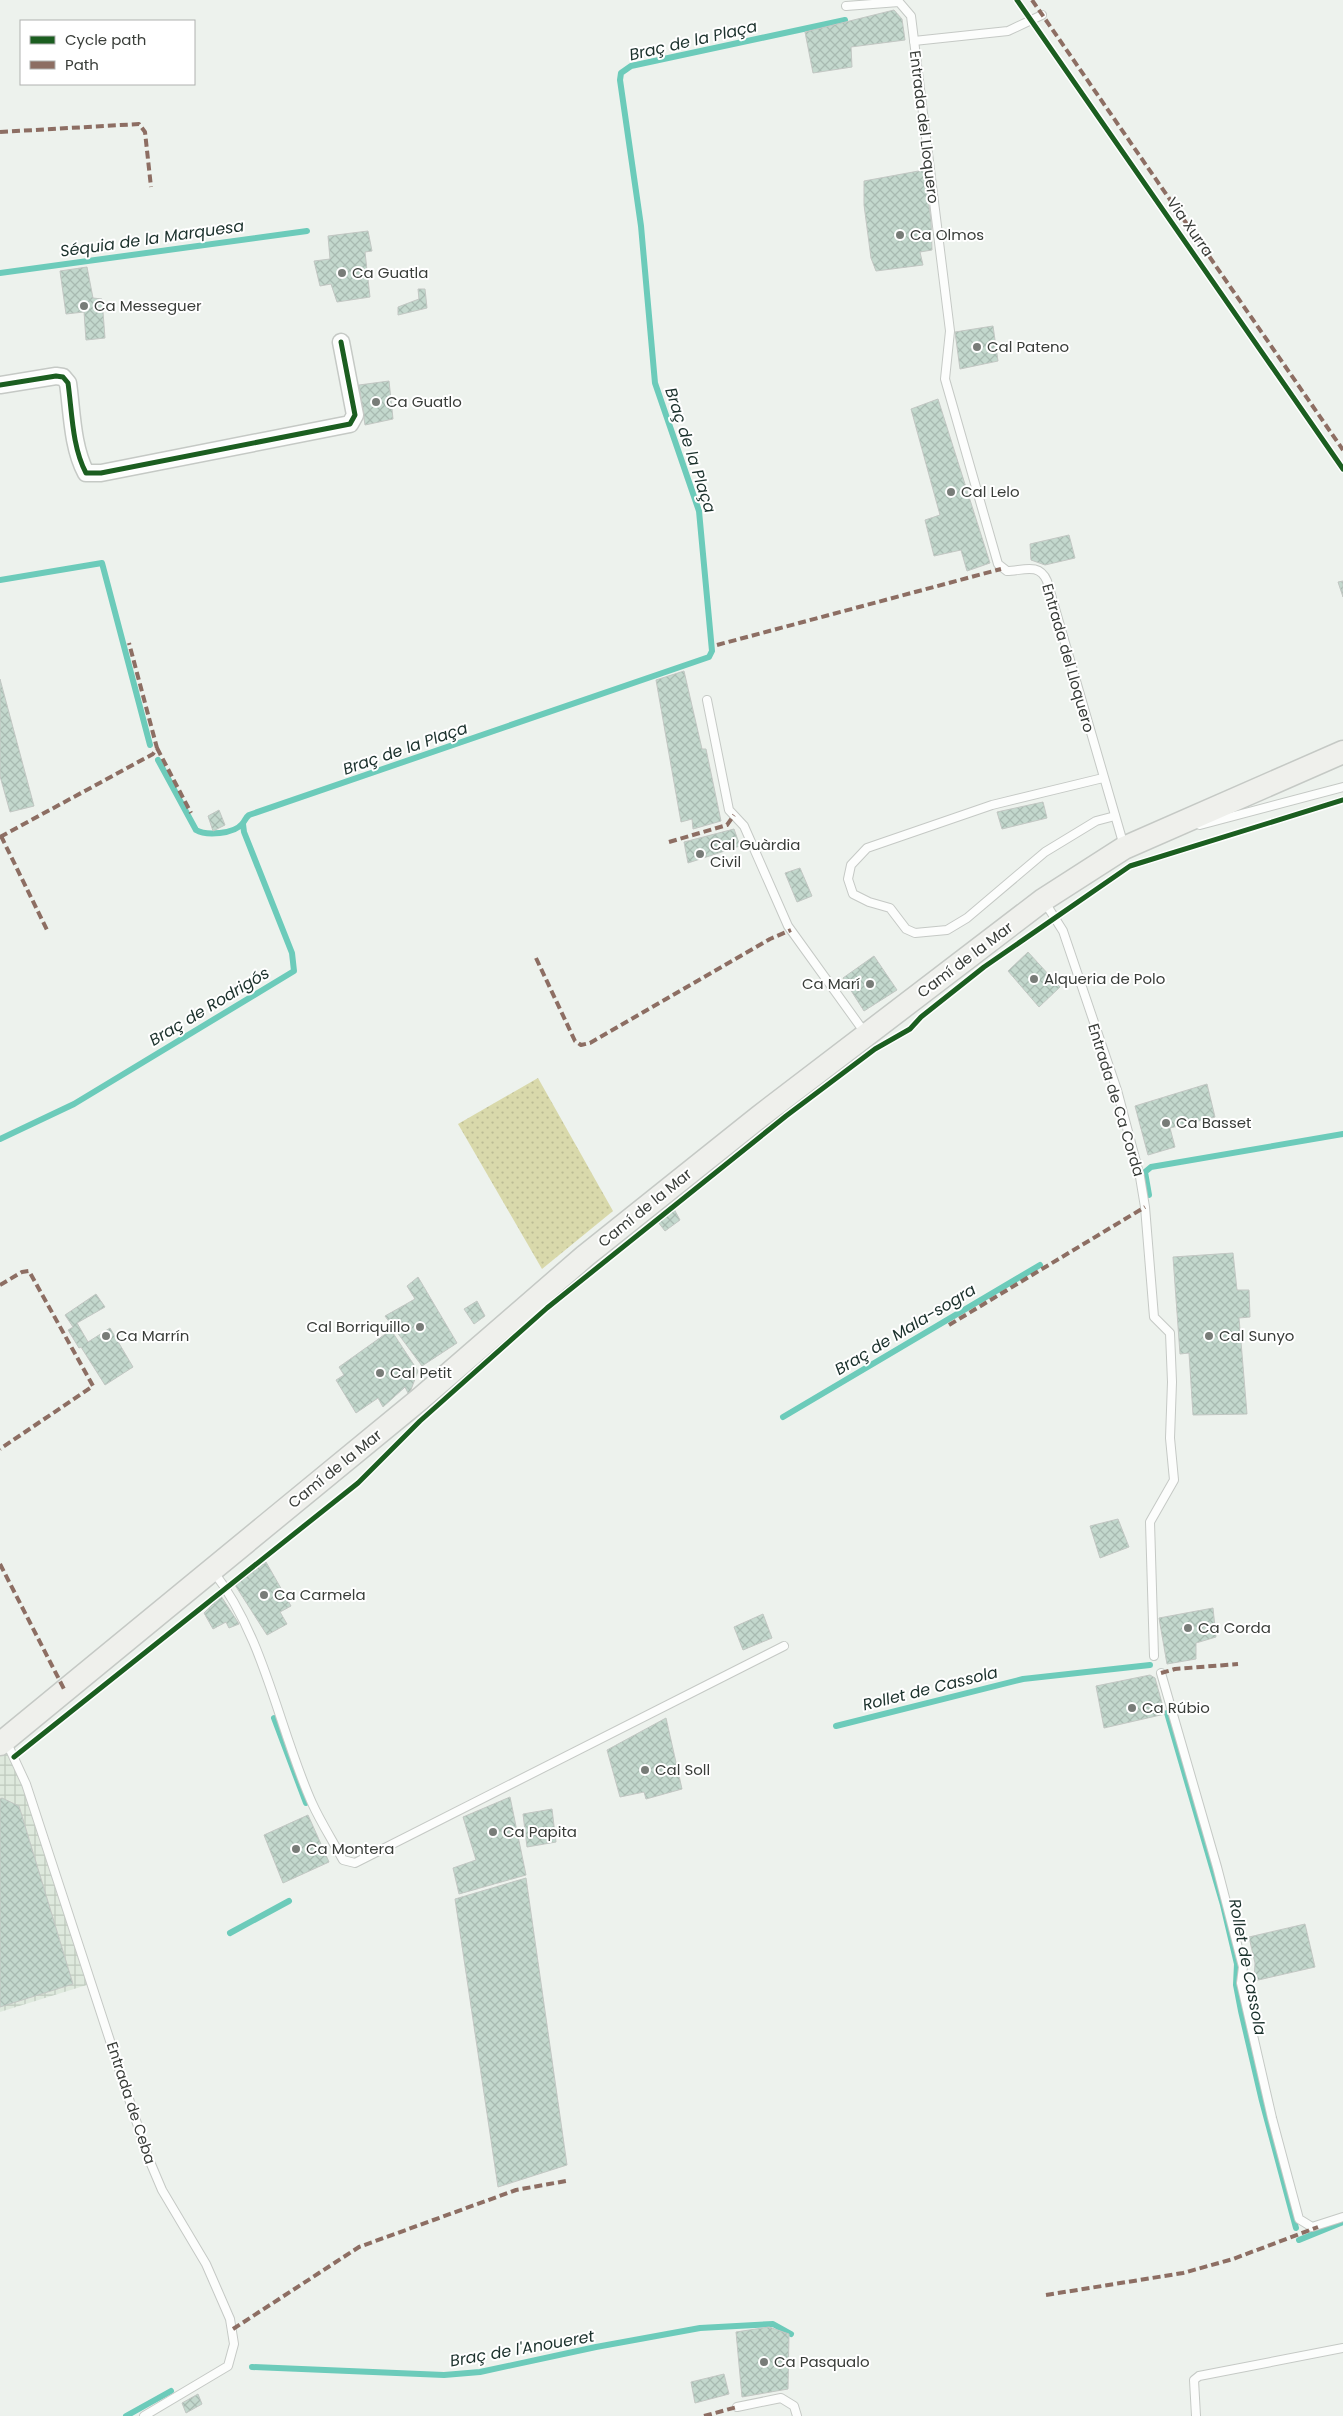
<svg xmlns="http://www.w3.org/2000/svg" width="1343" height="2416" font-family="Poppins,sans-serif">
<style>
.industrial{fill:url(#industrial-grid)}
.grass{fill:url(#grass-dots)}
.lines{fill:none;stroke-linecap:round;stroke-linejoin:round}
.stream{stroke:#6ccbba;stroke-width:6}
.building{fill:url(#building-cross-hatch);stroke:#c2c7c3}
.service-casing{stroke:#c5c9c5;stroke-width:10}
.minor-casing{stroke:#c5c9c5;stroke-width:19}
.secondary-casing{stroke:#c5c9c5;stroke-width:25}
.service{stroke:#fcfdfc;stroke-width:8}
.minor{stroke:#fcfdfc;stroke-width:16}
.secondary{stroke:#eff0ec;stroke-width:22}
.quiet{stroke:#8d6e63;stroke-width:4;stroke-dasharray:8 4;stroke-linecap:butt}
.cycleway-casing{stroke:#fff;stroke-width:8}
.cycleway{stroke:#1b5e20;stroke-width:5}
.poi-dot{fill:#787c78;stroke:#fff;stroke-width:2}
.labels{text-anchor:middle;stroke-width:4;stroke-linejoin:round;paint-order:stroke}
.street-label{font-size:15px;fill:#393d39;stroke:#fff}
.poi-label{font-size:15px;fill:#393d39;stroke:#fff;text-anchor:start}
.water-label{font-size:16px;font-style:italic;fill:#1b312c;stroke:#fff}
</style>
<defs>
<pattern id="industrial-grid" width="8" height="8" patternUnits="userSpaceOnUse" patternTransform="scale(1.25)"><rect width="8" height="8" fill="#dee9dd"/><path d="M0 4h8M4 0v8" fill="none" stroke="#bfc9be"/></pattern>
<pattern id="grass-dots" width="8" height="8" patternUnits="userSpaceOnUse" patternTransform="scale(1.25)"><rect width="8" height="8" fill="#d9d9ab"/><path d="M2 2h.1M6 6h.1" fill="none" stroke="#bbbb94" stroke-width="1.8" stroke-linecap="round"/></pattern>
<pattern id="building-cross-hatch" width="8" height="8" patternUnits="userSpaceOnUse" patternTransform="scale(1.25)"><rect width="8" height="8" fill="#c3d8cd"/><path d="M0 0l8 8M0 8l8-8" fill="none" stroke="#a8bab1"/></pattern>
</defs>
<rect width="100%" height="100%" fill="#edf2ed"/>
<path class="industrial" d="M5,1739L26,1784L90,1984L0,2012V1744Z"/>
<path class="grass" d="M538,1078L613,1211L542,1269L458,1124Z"/>
<g class="lines">
<g class="stream">
<path d="M0,273L307,231"/>
<path d="M0,580L102,563L150,745"/>
<path d="M158,760L196,830C206,836 234,834 242,824C245,821 245,818 249,815L709,657L712,651L699,511L655,383L641,226L620,80L621,73L631,66L845,20"/>
<path d="M0,1139L74,1104L294,971L292,953L244,832L243,824"/>
<path d="M1149,1195L1145,1172L1151,1167L1343,1134"/>
<path d="M783,1417L1040,1265"/>
<path d="M1167,1713L1223,1905L1237,1964L1236,1985L1241,2011L1262,2101L1296,2228"/>
<path d="M274,1718L306,1803"/>
<path d="M836,1726L1023,1679L1150,1665"/>
<path d="M230,1933L289,1901"/>
<path d="M1299,2240L1343,2222"/>
<path d="M252,2367L444,2375L480,2372L596,2347L700,2328L773,2324L791,2334"/>
<path d="M126,2416L171,2391"/>
</g>
</g>
<g class="building">
<path d="M894,10L902,19L905,40L851,47L852,67L813,73L805,32Z"/>
<path d="M924,170L931,220L932,250L920,252L923,265L876,271L871,258L864,205V181Z"/>
<path d="M368,231L372,251L365,252L370,297L337,302L331,284L320,286L314,261L330,259L328,236Z"/>
<path d="M87,267L93,298L102,299L105,338L86,340L84,312L66,314L60,271Z"/>
<path d="M418,289H425L427,308L398,315V307L419,299Z"/>
<path d="M993,326L998,361L960,369L955,332Z"/>
<path d="M389,381L393,419L365,425L359,385Z"/>
<path d="M938,399L990,563L967,571L961,550L934,556L925,520L940,515L911,409Z"/>
<path d="M1069,535L1075,558L1045,565L1031,560L1030,544Z"/>
<path d="M1343,581V597L1338,582Z"/>
<path d="M684,671L702,749H706L721,821L693,829L692,819L681,822L656,680Z"/>
<path d="M0,679L34,806L10,812L0,776Z"/>
<path d="M1043,802L1047,818L1002,829L997,812Z"/>
<path d="M219,810L225,825L213,831L208,816Z"/>
<path d="M734,829L740,846L688,863L684,842Z"/>
<path d="M800,868L812,896L797,902L785,873Z"/>
<path d="M1028,952L1060,987L1039,1007L1008,971Z"/>
<path d="M874,956L897,990L864,1011L843,978Z"/>
<path d="M1207,1084L1215,1117L1170,1128L1175,1147L1148,1155L1135,1106Z"/>
<path d="M674,1209L680,1220L665,1231L658,1222Z"/>
<path d="M1233,1253L1237,1290H1249L1250,1317L1239,1318L1247,1414L1193,1415L1189,1353L1180,1354L1173,1257Z"/>
<path d="M418,1277L457,1343L422,1366L385,1316L415,1299L407,1286Z"/>
<path d="M96,1294L105,1307L77,1323L88,1342L110,1328L133,1367L105,1385L81,1347L79,1348L68,1330L73,1327L65,1315Z"/>
<path d="M477,1301L485,1316L474,1324L464,1309Z"/>
<path d="M391,1330L418,1371L409,1395L405,1387L383,1407L378,1398L356,1413L336,1380L344,1375L339,1367Z"/>
<path d="M1118,1519L1129,1547L1100,1558L1090,1526Z"/>
<path d="M266,1562L291,1606L280,1612L287,1624L267,1635L235,1585Z"/>
<path d="M221,1596L239,1624L229,1628L226,1622L213,1629L204,1613Z"/>
<path d="M1213,1608L1216,1637L1196,1643V1659L1167,1664L1159,1618Z"/>
<path d="M763,1614L772,1638L743,1650L734,1627Z"/>
<path d="M1150,1675L1155,1678L1165,1714L1104,1728L1096,1686Z"/>
<path d="M666,1718L682,1789L646,1799L644,1792L620,1797L607,1750Z"/>
<path d="M510,1797L526,1875L459,1894L453,1868L476,1860L463,1817Z"/>
<path d="M2,1798L19,1806L73,1984L0,2007V1799Z"/>
<path d="M552,1809L556,1842L527,1847L523,1814Z"/>
<path d="M308,1815L329,1862L283,1883L264,1835Z"/>
<path d="M526,1878L567,2165L498,2187L455,1899Z"/>
<path d="M1305,1924L1315,1967L1254,1981L1255,1963L1249,1937Z"/>
<path d="M769,2327L789,2334L788,2389L742,2397L736,2332Z"/>
<path d="M724,2374L729,2394L695,2403L691,2382Z"/>
<path d="M198,2394L202,2404L186,2413L182,2403Z"/>
</g>
<g class="lines">
<g class="service-casing">
<g id="service">
<path d="M846,6L899,2L911,16L950,331L945,379L998,564L1007,571C1022,571 1039,562 1047,581L1124,846"/>
<path d="M914,41L1008,31L1042,15"/>
<path d="M707,700L729,810L744,826L788,926L865,1033"/>
<path d="M1103,778L992,805L867,848L851,865L848,879L853,894L869,902L890,908L906,929L915,933L947,930L967,918L1045,852L1096,821L1115,816"/>
<path d="M1200,825L1343,787"/>
<path d="M1044,901L1063,931L1117,1090L1140,1177L1145,1207L1154,1317L1170,1333L1172,1382L1170,1438L1174,1480L1150,1522L1154,1656"/>
<path d="M213,1571C265,1638 278,1727 312,1803C321,1823 333,1841 343,1860L355,1863L784,1646"/>
<path d="M1161,1673L1217,1867L1243,1967L1241,1983L1272,2118L1299,2219L1312,2227L1343,2217"/>
<path d="M6,1741L26,1784L148,2157L162,2190L206,2264L230,2319L234,2344L228,2366L144,2416"/>
<path d="M737,2407L781,2398L794,2406L797,2416"/>
<path d="M1196,2416L1194,2380L1199,2376L1343,2348"/>
</g>
</g>
<g class="minor-casing">
<path id="minor" d="M0,385L56,376L63,377L68,383C72,411 72,447 86,473H101L350,424L355,415L341,342"/>
</g>
<g class="secondary-casing">
<path id="secondary" d="M0,1744L420,1399L585,1256L759,1117L1043,900L1124,848L1343,752"/>
</g>
<use href="#service" class="service"/>
<use href="#minor" class="minor"/>
<use href="#secondary" class="secondary"/>
<g class="quiet">
<path d="M1032,0L1343,450"/>
<path d="M0,132L139,124L145,132L151,187"/>
<path d="M717,645L1001,569"/>
<path d="M157,748L191,813"/>
<path d="M1,836L47,930"/>
<path d="M0,837L153,754L157,748L129,643"/>
<path d="M669,842L727,825L734,815"/>
<path d="M536,958L575,1041L581,1045L590,1043L770,939L791,930"/>
<path d="M0,1285L22,1272L29,1271L93,1386L0,1449"/>
<path d="M949,1325L1145,1207"/>
<path d="M0,1564L65,1691"/>
<path d="M1161,1673L1175,1669L1238,1664"/>
<path d="M1046,2295L1183,2273L1233,2259L1318,2227"/>
<path d="M233,2329L359,2247L516,2190L566,2181"/>
<path d="M704,2416L737,2407"/>
</g>
<g class="cycleway-casing">
<g id="cycleway">
<path d="M1017,0L1343,469"/>
<path d="M0,385L56,376L63,377L68,383C72,411 72,447 86,473H101L350,424L355,415L341,342"/>
<path d="M14,1757L358,1483L420,1421L547,1308L786,1116L875,1049L910,1029L921,1017L984,967L1130,866L1343,800"/>
</g>
</g>
<use href="#cycleway" class="cycleway"/>
</g>
<g class="poi-dot">
<circle cx="900" cy="235" r="5"/>
<circle cx="342" cy="273" r="5"/>
<circle cx="84" cy="306" r="5"/>
<circle cx="977" cy="347" r="5"/>
<circle cx="376" cy="402" r="5"/>
<circle cx="951" cy="492" r="5"/>
<circle cx="700" cy="854" r="5"/>
<circle cx="1034" cy="979" r="5"/>
<circle cx="870" cy="984" r="5"/>
<circle cx="1166" cy="1123" r="5"/>
<circle cx="420" cy="1327" r="5"/>
<circle cx="106" cy="1336" r="5"/>
<circle cx="1209" cy="1336" r="5"/>
<circle cx="380" cy="1373" r="5"/>
<circle cx="264" cy="1595" r="5"/>
<circle cx="1188" cy="1628" r="5"/>
<circle cx="1132" cy="1708" r="5"/>
<circle cx="645" cy="1770" r="5"/>
<circle cx="493" cy="1832" r="5"/>
<circle cx="296" cy="1849" r="5"/>
<circle cx="764" cy="2362" r="5"/>
</g>
<g class="labels">
<g class="street-label">
<text transform="translate(924 127) rotate(83)" y="5">Entrada del Lloquero</text>
<text transform="translate(1190 227) rotate(55)" y="5">Via Xurra</text>
<text transform="translate(1068 658) rotate(74)" y="5">Entrada del Lloquero</text>
<text transform="translate(965 960) rotate(-37)" y="5">Camí de la Mar</text>
<text transform="translate(1116 1100) rotate(73)" y="5">Entrada de Ca Corda</text>
<text transform="translate(645 1208) rotate(-39)" y="5">Camí de la Mar</text>
<text transform="translate(335 1469) rotate(-39)" y="5">Camí de la Mar</text>
<text transform="translate(131 2103) rotate(72)" y="5">Entrada de Ceba</text>
</g>
<g class="poi-label">
<text x="910" y="240">Ca Olmos</text>
<text x="352" y="278">Ca Guatla</text>
<text x="94" y="311">Ca Messeguer</text>
<text x="987" y="352">Cal Pateno</text>
<text x="386" y="407">Ca Guatlo</text>
<text x="961" y="497">Cal Lelo</text>
<text x="710" y="850">Cal Guàrdia<tspan x="710" dy="17">Civil</tspan></text>
<text x="1044" y="984">Alqueria de Polo</text>
<text x="860" y="989" text-anchor="end">Ca Marí</text>
<text x="1176" y="1128">Ca Basset</text>
<text x="410" y="1332" text-anchor="end">Cal Borriquillo</text>
<text x="116" y="1341">Ca Marrín</text>
<text x="1219" y="1341">Cal Sunyo</text>
<text x="390" y="1378">Cal Petit</text>
<text x="274" y="1600">Ca Carmela</text>
<text x="1198" y="1633">Ca Corda</text>
<text x="1142" y="1713">Ca Rúbio</text>
<text x="655" y="1775">Cal Soll</text>
<text x="503" y="1837">Ca Papita</text>
<text x="306" y="1854">Ca Montera</text>
<text x="774" y="2367">Ca Pasqualo</text>
</g>
<g class="water-label">
<text transform="translate(693 40) rotate(-13)" y="6">Braç de la Plaça</text>
<text transform="translate(152 238) rotate(-8)" y="6">Séquia de la Marquesa</text>
<text transform="translate(691 450) rotate(72)" y="6">Braç de la Plaça</text>
<text transform="translate(405 748) rotate(-19)" y="6">Braç de la Plaça</text>
<text transform="translate(209 1006) rotate(-31)" y="6">Braç de Rodrigós</text>
<text transform="translate(905 1329) rotate(-31)" y="6">Braç de Mala-sogra</text>
<text transform="translate(930 1688) rotate(-14)" y="6">Rollet de Cassola</text>
<text transform="translate(1248 1967) rotate(79)" y="6">Rollet de Cassola</text>
<text transform="translate(522 2348) rotate(-10)" y="6">Braç de l'Anoueret</text>
</g>
</g>
<rect x="20" y="20" width="175" height="65" fill="#ffffff" stroke="#b0b1b0"/>
<rect x="30" y="36" width="25" height="8" fill="#1b5e20" stroke="#b0b1b0"/>
<text x="65" y="45" font-size="15" fill="#393d39">Cycle path</text>
<rect x="30" y="61" width="25" height="8" fill="#8d6e63" stroke="#b0b1b0"/>
<text x="65" y="70" font-size="15" fill="#393d39">Path</text>
</svg>
